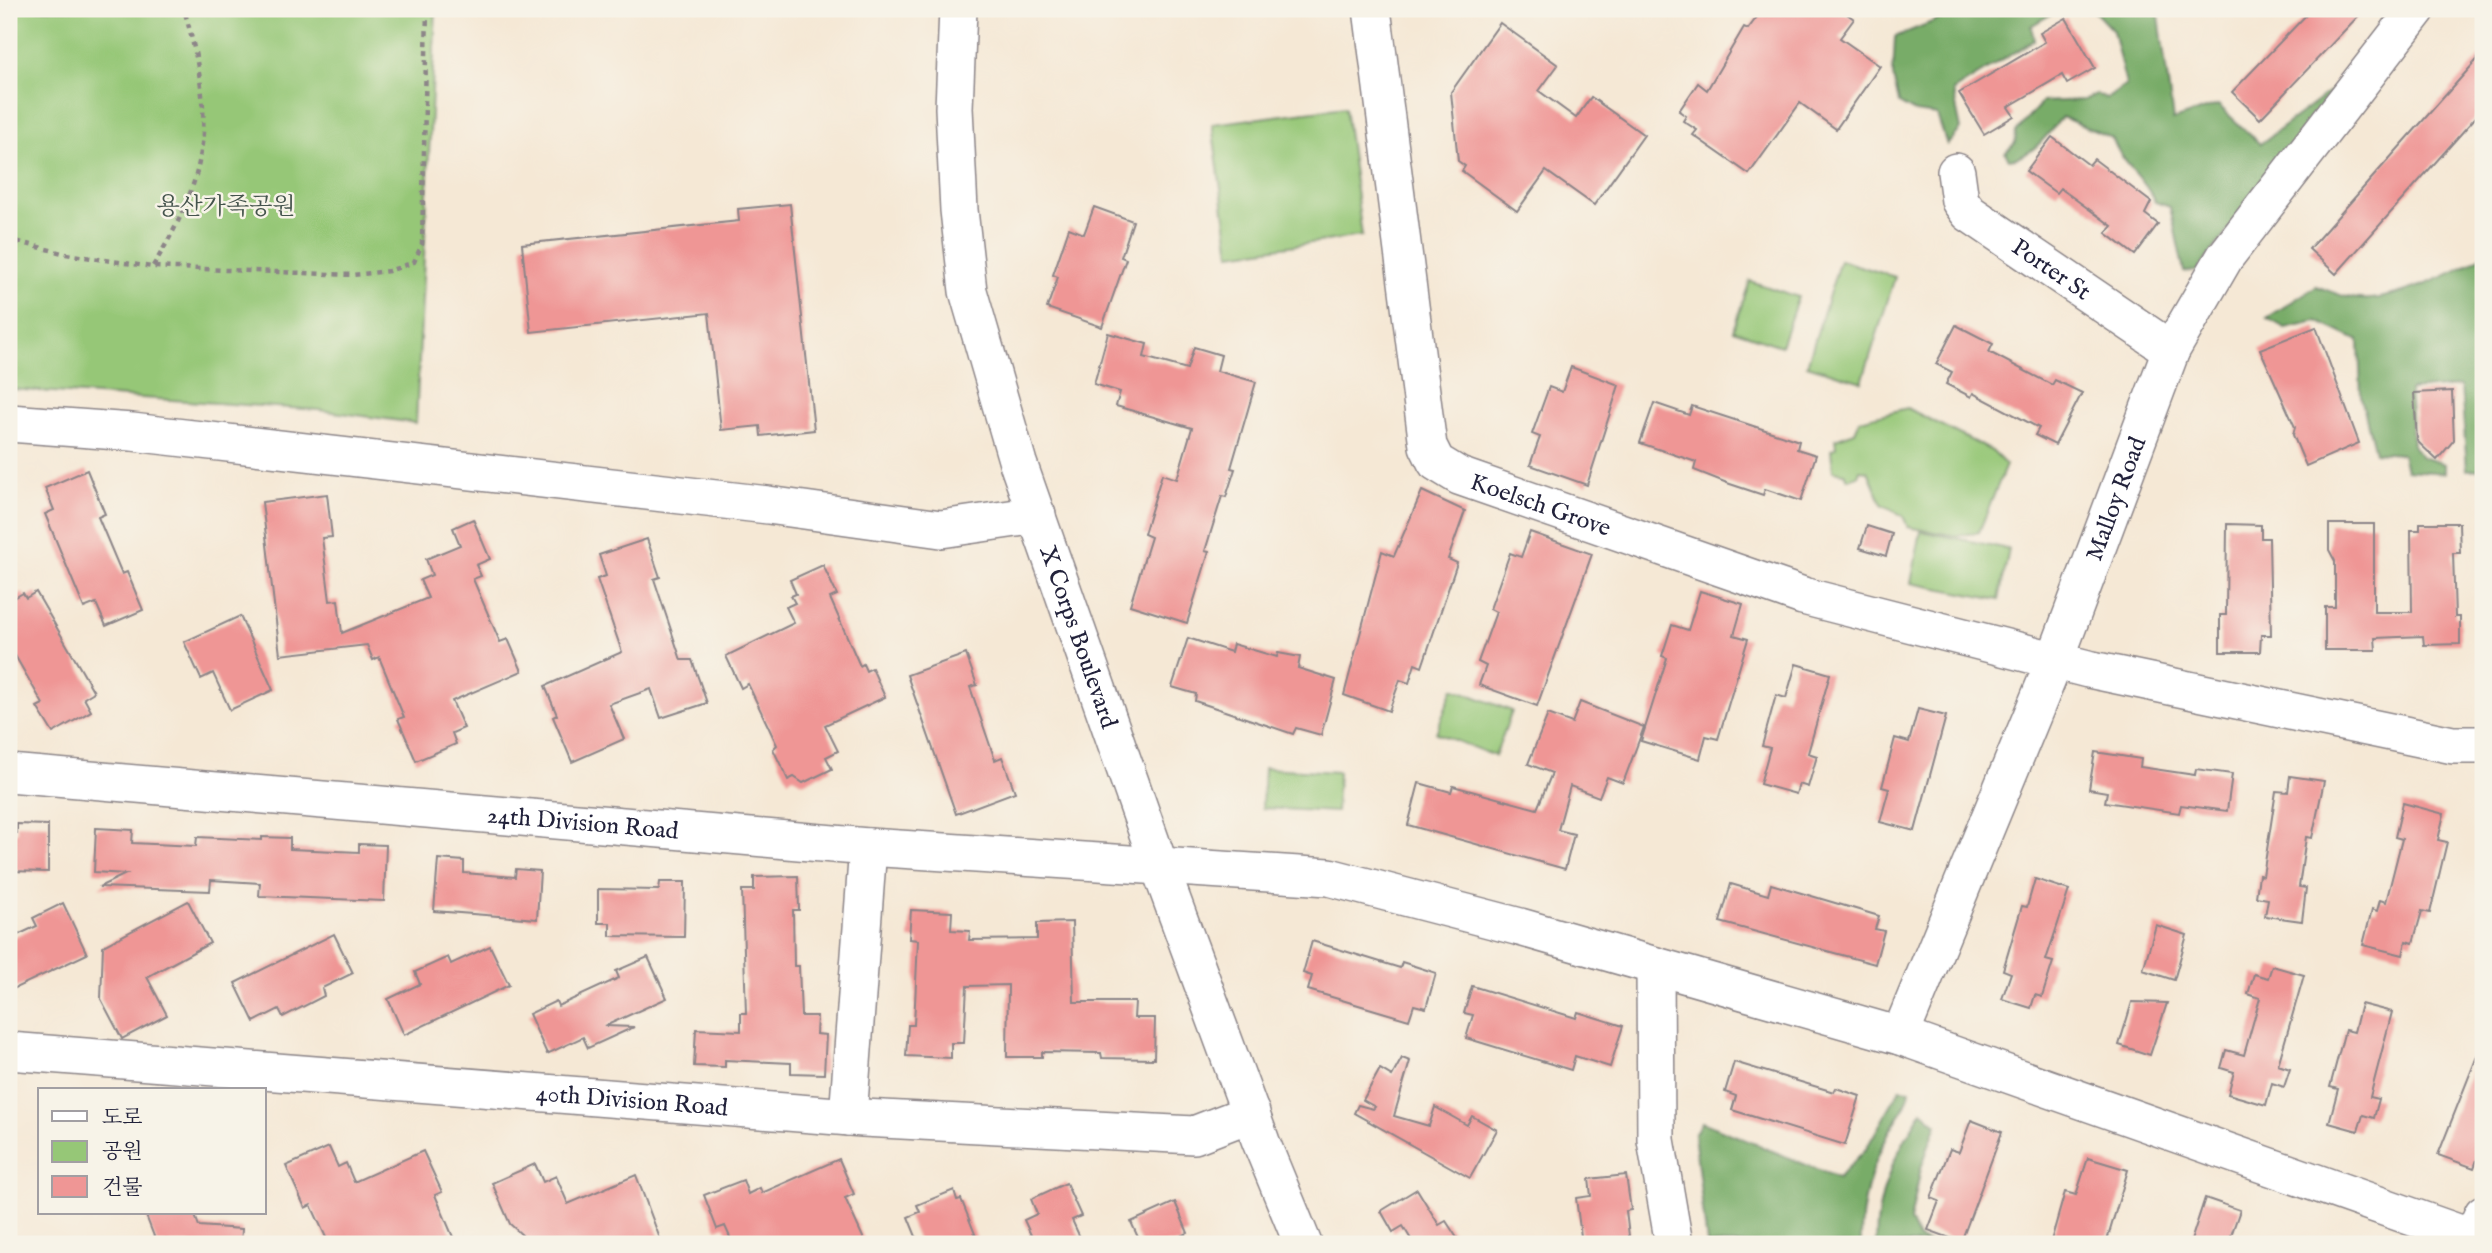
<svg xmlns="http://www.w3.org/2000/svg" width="2492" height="1253" font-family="'IM FELL English','Noto Serif KR',serif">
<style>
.green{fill:#96c777;stroke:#5c7459;stroke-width:2}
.forest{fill:#78ac68;stroke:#4d6752;stroke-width:2}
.building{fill:#ef9695}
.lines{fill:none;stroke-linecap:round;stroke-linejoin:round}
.minor-casing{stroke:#8c8588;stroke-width:40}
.path{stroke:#8c8588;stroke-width:4.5;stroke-dasharray:5 5;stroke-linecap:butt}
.minor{stroke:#fff;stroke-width:37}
.labels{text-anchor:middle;stroke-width:5;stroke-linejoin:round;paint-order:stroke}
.park-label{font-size:24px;fill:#45544d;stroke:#f7f3e8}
.street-label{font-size:24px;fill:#22223b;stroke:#f7f3e8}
</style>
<rect width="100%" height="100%" fill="#f7f3e8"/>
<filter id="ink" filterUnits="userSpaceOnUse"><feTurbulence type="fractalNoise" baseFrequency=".0143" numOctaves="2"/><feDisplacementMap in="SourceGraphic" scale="14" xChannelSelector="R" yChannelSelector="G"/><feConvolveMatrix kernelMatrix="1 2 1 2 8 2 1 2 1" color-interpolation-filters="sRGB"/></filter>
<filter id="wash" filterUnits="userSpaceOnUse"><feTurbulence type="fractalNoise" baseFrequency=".00686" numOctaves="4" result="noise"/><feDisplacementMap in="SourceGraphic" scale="28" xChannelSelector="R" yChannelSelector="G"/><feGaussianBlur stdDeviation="1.57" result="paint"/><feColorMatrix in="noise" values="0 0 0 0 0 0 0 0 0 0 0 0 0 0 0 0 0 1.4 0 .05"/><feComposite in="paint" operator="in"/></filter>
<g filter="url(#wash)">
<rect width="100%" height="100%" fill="#f5e8d5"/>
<g class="green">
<path d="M9,9H436L416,423L319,410L9,389Z"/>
<path d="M1345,107L1362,236L1230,254L1212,124Z"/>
<path d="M1840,260L1895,277L1862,382L1807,365Z"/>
<path d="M1750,281L1798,297L1781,346L1733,330Z"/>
<path d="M1907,408L1992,451L2006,465L1979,532L1957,536L1908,527L1903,516L1882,504L1868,471L1860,470L1858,476L1848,479L1845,473L1833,471L1831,450L1836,447L1835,439L1855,432L1860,420Z"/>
<path d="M1921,531L2009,549L1999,600L1911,583Z"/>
<path d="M1453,688L1512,711L1495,756L1436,733Z"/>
<path d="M1264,768L1338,772L1336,812L1262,808Z"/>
</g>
<g class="forest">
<path d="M1964,9H2060L2031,26L2034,40L1953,91L1961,129L1947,145L1937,115L1915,112L1899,103L1893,76L1895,37Z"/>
<path d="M2092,9H2158L2173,120L2218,105L2260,144L2340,84L2197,271L2184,272L2170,207L2155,202C2143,175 2123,166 2112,138L2062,117C2048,134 2032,158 2009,159L2005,153L2015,143L2016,132L2042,102L2084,100L2096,94L2106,99L2126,85L2113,31Z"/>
<path d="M2483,255V469L2467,470L2461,386L2409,390L2413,445L2421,457L2445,464V473L2406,470L2402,454L2375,452L2361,397L2359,341L2317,321L2285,328L2267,318L2316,286C2333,292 2351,301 2370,299C2403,296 2455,274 2483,255Z"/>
<path d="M1900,1089L1910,1090C1908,1106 1896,1119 1888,1134C1871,1168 1860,1206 1861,1244H1707L1694,1134L1702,1122L1838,1178L1866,1149Z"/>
<path d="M1922,1111L1937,1124L1921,1168L1910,1221L1918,1239L1932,1244H1876C1876,1192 1895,1154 1922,1111Z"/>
</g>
<g id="blocks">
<g class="building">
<path d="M1763,9H1840L1854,19L1840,38L1880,66L1836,129L1800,103L1749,174L1693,135L1697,130L1683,121L1686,116L1679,111L1698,83L1707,90L1744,27L1748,29Z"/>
<path d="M2312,9H2365L2260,119L2232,92Z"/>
<path d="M2066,18L2095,68L2067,84L2062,75L2008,107L2014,116L1984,134L1959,93L2045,42L2040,33Z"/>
<path d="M1500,23L1558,65L1539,91L1576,118L1591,97L1644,135L1594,205L1546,171L1517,211L1462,171L1465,166L1458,161L1451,92Z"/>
<path d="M2483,53V109L2336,274L2309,249Z"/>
<path d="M2052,137L2089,165L2094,159L2151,202L2145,214L2158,224L2135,255L2106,233L2112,226L2060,188L2056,193L2026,171Z"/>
<path d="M790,204L814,430L761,436L760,426L721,430L709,313L531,332L522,244L739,221L738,209Z"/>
<path d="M1094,207L1133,221L1121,257L1126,259L1102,327L1047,308L1058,277L1053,275L1069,228L1084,234Z"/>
<path d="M1956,325L1993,344L1989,352L2052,385L2055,380L2082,393L2055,445L2035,435L2039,428L1973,393L1971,397L1946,384L1952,372L1936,364Z"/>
<path d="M2316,327L2359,443L2306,466L2293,435L2295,427L2260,349Z"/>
<path d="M1108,333L1147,344L1144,357L1187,369L1194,347L1221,355L1217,371L1256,382L1231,468L1235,469L1226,497L1222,496L1205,551L1209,552L1187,623L1130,605L1151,537L1144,534L1162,474L1177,479L1192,428L1116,406L1120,392L1094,384Z"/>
<path d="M1571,367L1619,385L1587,485L1530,465L1540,437L1532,434L1549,387L1562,392Z"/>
<path d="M2452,391L2454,440L2437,460L2417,441L2414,393Z"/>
<path d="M1654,403L1689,415L1692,406L1799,441L1797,449L1816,455L1801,501L1765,489L1763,495L1727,483L1694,470L1696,462L1640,443Z"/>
<path d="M87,470L105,514L98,517L122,574L127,572L143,610L106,626L96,603L84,608L45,514L54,510L45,488Z"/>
<path d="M1422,491L1465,511L1448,559L1457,563L1422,667L1415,664L1409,683L1400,680L1389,711L1344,695L1382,551L1394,556Z"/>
<path d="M327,494L332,537L322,538L330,601L338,600L342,633L428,598L420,580L432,575L426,559L460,545L453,528L473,519L490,559L476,565L481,576L473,579L500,642L508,639L522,671L452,701L464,728L452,733L456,744L416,761L398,719L404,717L379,657L373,660L367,645L280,655L262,502Z"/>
<path d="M2420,523H2459L2460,553H2453L2455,617H2460V644L2424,645L2423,636L2375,638L2376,650H2325V607H2335V561L2329,550V524H2374V612H2412L2411,530H2420Z"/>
<path d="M2227,524L2261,525V538H2269L2271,635H2261L2260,652H2220V615H2226Z"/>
<path d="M1867,526L1892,534L1886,556L1860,548Z"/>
<path d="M1530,532L1592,554L1537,706L1479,685L1486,666L1478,662L1496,612L1490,609L1510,553L1521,557Z"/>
<path d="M647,539L660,577L654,579L681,660H692L707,703L661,718L651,689L609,704L624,739L572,762L553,717L557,715L545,686L622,652L597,579L606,576L599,555Z"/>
<path d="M823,565L837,595L830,598L860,666L863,664L866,671L872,668L885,697L825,725L838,751L826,757L832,769L803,783L794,777L788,780L773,749L777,745L748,684L741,688L726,656L794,623L786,607L795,603L791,596L796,594L790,580Z"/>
<path d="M1700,591L1743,604L1734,635L1748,639L1718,739L1706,736L1700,759L1641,741L1667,658L1662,656L1672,625L1688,630Z"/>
<path d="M36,592L94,692L84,698L91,711L53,733L37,707L43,704L9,645V601L23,593L26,598Z"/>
<path d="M240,616L273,690L230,710L213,673L201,679L184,642Z"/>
<path d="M1188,638L1231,652L1233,644L1277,657L1278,653L1300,657L1298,668L1336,680L1321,735L1296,728L1293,734L1195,701L1196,694L1172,687Z"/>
<path d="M966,654L977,685L970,687L995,760L1002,757L1015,792L956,814L907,675Z"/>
<path d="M1796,664L1830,674L1808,753L1817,756L1808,787L1799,784L1796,794L1760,784L1770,748L1762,746L1776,695L1786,698Z"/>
<path d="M1580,702L1644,727L1623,783L1607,777L1599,797L1570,786L1558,830L1574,834L1565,869L1408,825L1419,783L1451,792L1453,786L1537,809L1552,773L1528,764L1548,714L1572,723Z"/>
<path d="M1918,709L1946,716L1915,831L1880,822L1889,789L1882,787L1895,738L1909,742Z"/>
<path d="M2095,752L2141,759L2140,767L2195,775L2196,769L2232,774L2227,811L2181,805L2179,813L2105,802L2107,792L2089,789Z"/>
<path d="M2290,776L2324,781L2312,838L2306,837L2299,887L2306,888L2302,921L2265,916L2268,899L2256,897L2259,875L2263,876L2276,791L2288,792Z"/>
<path d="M2403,803L2444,814L2438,840L2447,842L2430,913L2422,911L2413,943L2406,941L2403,955L2363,945L2372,909L2377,911L2380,900L2386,902L2402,839L2395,837Z"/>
<path d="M17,824L48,825V872L9,871V832L17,833Z"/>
<path d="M96,828L133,830L132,843L196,846L197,837L262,840V837L290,838V849L359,852V844L386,845L384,901L259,896L260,883L211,880L210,891L99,887L126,874L94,872Z"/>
<path d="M438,859L464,861V873L515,877L516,869L540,871L537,919L434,911Z"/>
<path d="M798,876L799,910H793L794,966H799L801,1016H817L816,1034L826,1035L824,1074L791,1073V1063L725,1060V1067L694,1066L696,1029L741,1031V1013H746L742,890H754V877Z"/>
<path d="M2035,879L2069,890L2046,960L2053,962L2042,997L2035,995L2031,1008L2002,999L2011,973L2003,970L2022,906L2027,907Z"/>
<path d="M660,882H685L684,937L610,936V923H598V889L659,890Z"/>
<path d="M1731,884L1768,895L1771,884L1879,916L1875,929L1884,931L1875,964L1720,922Z"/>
<path d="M188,901L210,943L147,977L167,1015L122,1039L101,999L103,946Z"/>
<path d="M63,903L87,954L9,991V939L37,926L33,918Z"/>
<path d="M911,910L952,912L951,930L970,931L969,940L1037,939V923L1072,922L1074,1002H1135L1134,1018H1155L1154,1059L1102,1058L1101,1053L1042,1052V1057H1007L1008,985L967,986L964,1043H951V1058L906,1056L908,1025H914L918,940L909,939Z"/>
<path d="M2156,925L2187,935L2174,980L2143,970Z"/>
<path d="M334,934L353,973L322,988L324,996L283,1017L279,1009L254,1022L235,983Z"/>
<path d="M1312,941L1400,968L1402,962L1436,973L1426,1008L1414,1005L1409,1020L1308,990L1312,976L1303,973Z"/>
<path d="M490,946L509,985L404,1035L388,999L420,984L415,972L448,957L451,964Z"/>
<path d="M648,957L667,998L605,1026L634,1027L588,1048L583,1037L547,1054L529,1014L556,1001L558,1006L619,978L616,971Z"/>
<path d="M2272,966L2304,975L2278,1065L2290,1069L2284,1087L2272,1083L2266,1105L2228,1094L2234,1072L2221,1068L2226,1050L2244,1055L2260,998L2248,994L2254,974L2268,978Z"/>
<path d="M1472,986L1576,1018L1578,1012L1623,1026L1610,1067L1575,1056L1571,1070L1466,1038L1473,1015L1464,1013Z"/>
<path d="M2132,1002L2167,1003L2150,1055L2119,1045Z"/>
<path d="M2361,1004L2392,1012L2370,1097L2379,1099L2374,1118L2363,1115L2358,1131L2329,1123L2338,1089L2330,1087L2345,1030L2354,1032Z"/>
<path d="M2481,1046L2483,1143L2474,1168L2438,1155Z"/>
<path d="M1402,1058L1410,1061L1394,1116L1429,1126L1435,1107L1467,1125L1472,1116L1497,1130L1470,1178L1354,1113L1358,1105L1373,1109L1375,1107L1363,1100L1380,1069L1392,1076Z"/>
<path d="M1734,1062L1834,1092L1836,1088L1860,1096L1845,1145L1732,1110L1736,1096L1725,1092Z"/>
<path d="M1971,1120L2002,1132L1961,1242L1928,1230L1939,1201L1931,1198L1950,1149L1959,1152Z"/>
<path d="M329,1147L338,1167L346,1163L354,1182L423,1151L442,1192L435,1195L456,1244H329L311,1205L305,1208L286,1166Z"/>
<path d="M2088,1158L2128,1170L2106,1244H2062L2051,1241L2065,1192L2076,1195Z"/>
<path d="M839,1159L854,1194L845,1198L866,1244H733L725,1226L717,1229L704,1195L743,1180L748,1194L760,1188L762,1193Z"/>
<path d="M535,1164L543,1182L556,1176L568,1204L636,1175L662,1244H526L522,1235L510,1224L492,1183Z"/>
<path d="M1626,1175L1631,1210L1626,1211L1630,1244H1582L1576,1198L1591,1196L1589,1179Z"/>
<path d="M1066,1183L1081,1216L1072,1220L1083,1244H1035L1024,1220L1037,1214L1031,1199Z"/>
<path d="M1417,1189L1439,1225L1446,1221L1461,1244H1407L1412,1241L1403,1226L1393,1232L1381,1211Z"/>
<path d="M954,1190L957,1200L961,1199L979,1244H919L908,1217L920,1212L917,1205Z"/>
<path d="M2205,1198L2240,1210L2228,1244H2190Z"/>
<path d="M1175,1202L1188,1233L1179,1237L1182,1244H1141L1131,1222Z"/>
<path d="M145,1213H194L199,1226L242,1229L241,1244H157Z"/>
</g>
</g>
</g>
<g filter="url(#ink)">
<use href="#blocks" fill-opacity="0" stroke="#8c8588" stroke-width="2"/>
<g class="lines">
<g class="minor-casing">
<g id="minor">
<path id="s1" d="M958,9L954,108L959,210L968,291L1018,463L1159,865L1261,1142L1303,1244"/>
<path id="s2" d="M1372,9L1428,446L1436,462L1459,476L1803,596L2088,669L2453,745H2483"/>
<path id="s3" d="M1956,172L1960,201L1969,213L2171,350"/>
<path d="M9,423L132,432L768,505L941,529L1037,515"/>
<path id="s4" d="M9,773L868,847L1329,877L1520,927L1900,1036L2472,1238L2483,1214"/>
<path d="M1655,966L1656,1140L1674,1244"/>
<path id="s5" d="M1900,1036L2055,660L2171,350L2225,257L2417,9"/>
<path id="s6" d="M9,1051L863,1118L1194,1135L1251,1113"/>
<path d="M848,1117L868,847"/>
</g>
</g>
<g class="path">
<path d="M9,236L15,241L66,254L152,267L353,275L389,271L414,262L422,244L427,9"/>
<path d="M153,266C213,170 214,116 184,9"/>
</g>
<use href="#minor" class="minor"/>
</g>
</g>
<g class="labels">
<g class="park-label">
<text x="226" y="214">용산가족공원</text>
</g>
<g class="street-label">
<text dy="8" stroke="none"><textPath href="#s3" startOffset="144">Porter St</textPath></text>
<text dy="8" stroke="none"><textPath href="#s5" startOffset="579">Malloy Road</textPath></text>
<text dy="8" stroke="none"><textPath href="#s2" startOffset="572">Koelsch Grove</textPath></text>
<text dy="8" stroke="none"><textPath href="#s1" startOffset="646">X Corps Boulevard</textPath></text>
<text dy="8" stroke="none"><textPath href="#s4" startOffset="576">24th Division Road</textPath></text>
<text dy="8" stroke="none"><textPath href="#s6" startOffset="625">40th Division Road</textPath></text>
</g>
</g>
<rect width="2492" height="1253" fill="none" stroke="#f7f3e8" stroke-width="35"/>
<rect x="38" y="1088" width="228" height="126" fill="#f7f3e8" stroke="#a29fa3" stroke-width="2"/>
<rect x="52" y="1111" width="35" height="10" fill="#ffffff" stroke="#a29fa3" stroke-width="2"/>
<text x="102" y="1124" font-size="21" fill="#22223b">도로</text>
<rect x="52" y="1141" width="35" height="21" fill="#96c777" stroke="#a29fa3" stroke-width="2"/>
<text x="102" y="1158" font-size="21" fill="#22223b">공원</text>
<rect x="52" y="1176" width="35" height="21" fill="#ef9695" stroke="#a29fa3" stroke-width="2"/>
<text x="102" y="1194" font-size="21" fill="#22223b">건물</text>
</svg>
